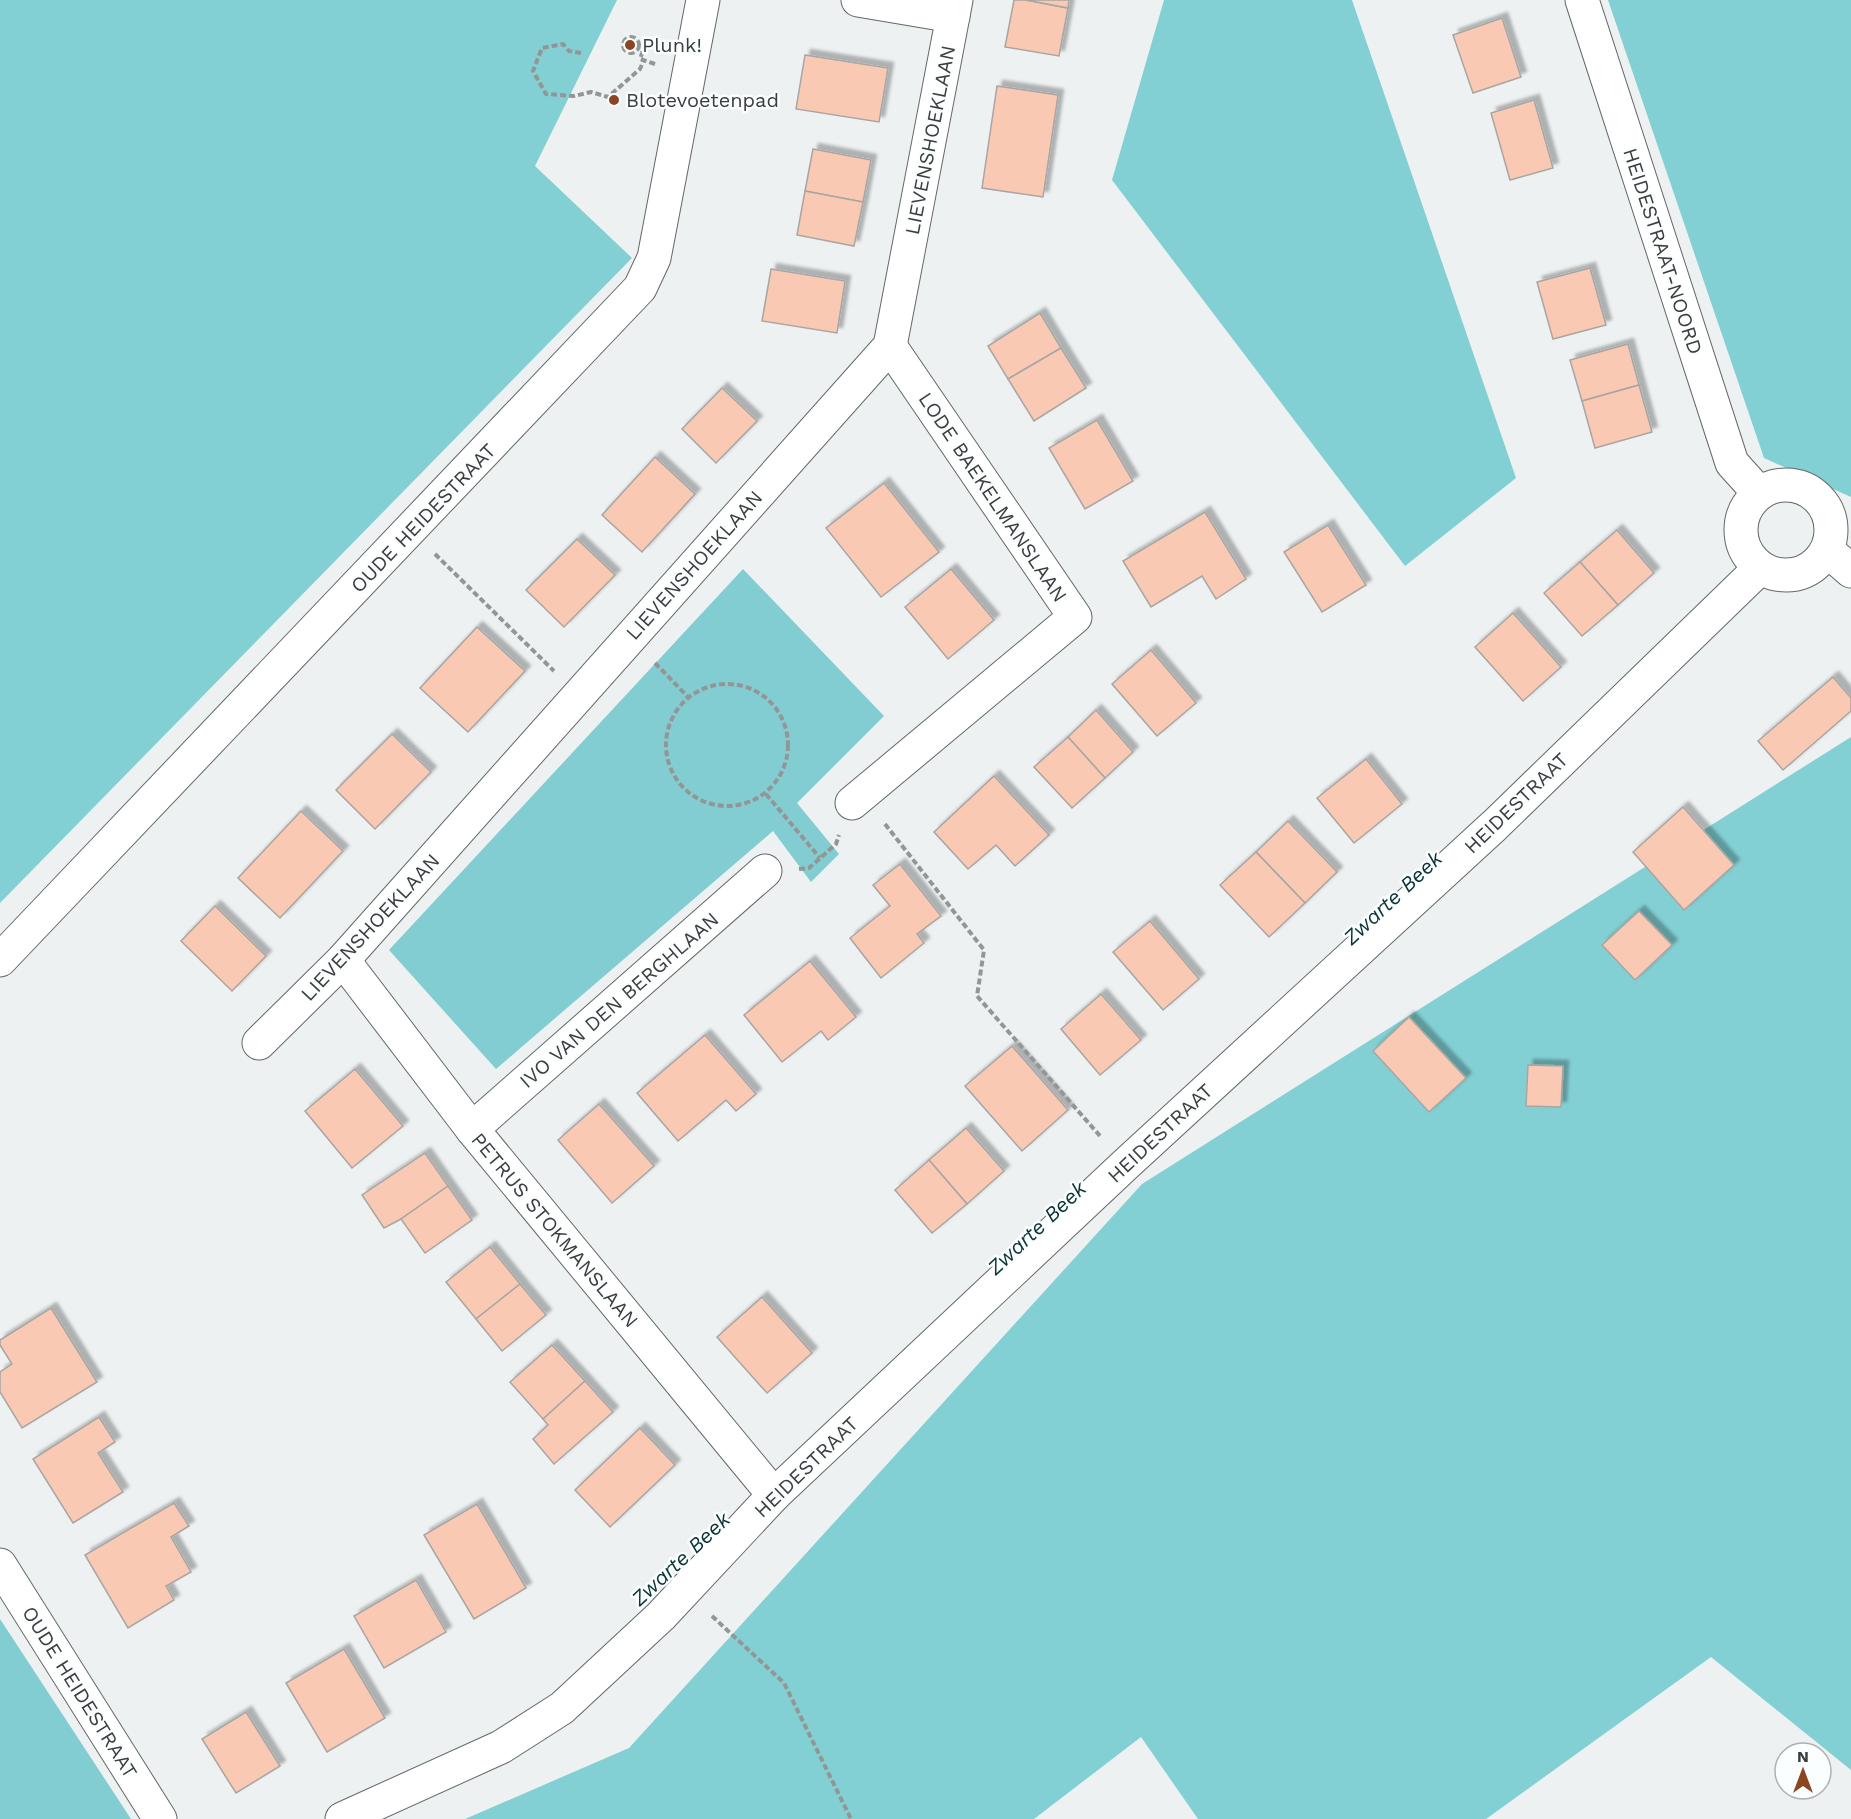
<svg xmlns="http://www.w3.org/2000/svg" width="1851" height="1819" font-family="'Work Sans',sans-serif">
<style>
.green{fill:#81cdd1}
.forest{fill:#82d0d4}
.building{fill:#f9c9b4;stroke:#a8a5a3;stroke-width:1.5;filter:url(#shadow)}
.lines{fill:none;stroke-linecap:round;stroke-linejoin:round}
.minor-casing{stroke:#646768;stroke-width:35}
.path{stroke:#949696;stroke-width:4;stroke-dasharray:6 3;stroke-linecap:butt}
.minor{stroke:#fff;stroke-width:33}
.poi-dot{fill:#8c4521;stroke:#fbfeff;stroke-width:2}
.labels{text-anchor:middle;stroke-width:5;stroke-linejoin:round;paint-order:stroke}
.poi-label{font-size:20px;fill:#3c3d3d;stroke:#fbfeff;text-anchor:start}
.street-label{font-size:20px;fill:#3c3d3d;stroke:#fbfeff}
.water-label{font-size:21px;font-style:italic;fill:#0c3335;stroke:#fbfeff}
</style>
<defs>
<filter id="shadow"><feDropShadow dx="5.5" dy="-5.5" stdDeviation="1.5" flood-color="#0004"/></filter>
</defs>
<rect width="100%" height="100%" fill="#edf1f1"/>
<g class="green">
<path d="M743,569L884,716L797,803L839,854L811,882L773,831L496,1069L389,950Z"/>
<path d="M0,1619L131,1819H0Z"/>
</g>
<g class="forest">
<path d="M0,0H617L535,166L632,258L0,903Z"/>
<path d="M1164,0H1352L1516,478L1405,566L1112,180Z"/>
<path d="M1608,0H1851V497L1764,458Z"/>
<path d="M1851,737V1770L1711,1657L1486,1819H1198L1141,1737L1034,1819H465L629,1748L1142,1184Z"/>
</g>
<g class="building">
<path d="M1014,0H1026L1068,8L1059,56L1005,47Z"/>
<path d="M1026,0H1069L1068,8Z"/>
<path d="M1502,18L1521,77L1473,93L1453,35Z"/>
<path d="M805,55L888,68L879,122L796,109Z"/>
<path d="M997,86L1058,95L1043,197L982,188Z"/>
<path d="M1534,100L1553,168L1510,180L1491,113Z"/>
<path d="M813,149L871,160L863,202L805,191Z"/>
<path d="M805,191L863,202L854,246L797,235Z"/>
<path d="M1590,268L1606,325L1553,339L1537,282Z"/>
<path d="M771,269L845,281L837,333L762,321Z"/>
<path d="M1040,313L1061,348L1008,379L988,346Z"/>
<path d="M1628,344L1639,385L1582,401L1570,360Z"/>
<path d="M1061,348L1086,388L1034,421L1008,379Z"/>
<path d="M1639,385L1652,432L1595,448L1582,401Z"/>
<path d="M722,388L757,421L716,463L682,429Z"/>
<path d="M1097,420L1133,481L1085,509L1049,448Z"/>
<path d="M655,457L695,494L642,552L602,515Z"/>
<path d="M884,483L939,552L881,597L826,528Z"/>
<path d="M1205,512L1246,579L1216,599L1202,576L1151,607L1123,561Z"/>
<path d="M1328,525L1366,585L1322,612L1284,552Z"/>
<path d="M1617,530L1654,573L1618,605L1580,562Z"/>
<path d="M577,539L615,575L564,627L526,590Z"/>
<path d="M1580,562L1618,605L1582,636L1544,593Z"/>
<path d="M951,569L994,620L948,659L905,607Z"/>
<path d="M1513,613L1561,667L1523,701L1475,647Z"/>
<path d="M477,627L525,671L468,732L420,688Z"/>
<path d="M1151,650L1196,703L1157,736L1112,684Z"/>
<path d="M1833,677L1851,698V711L1783,770L1758,741Z"/>
<path d="M1096,710L1133,752L1105,778L1068,737Z"/>
<path d="M392,734L431,772L375,829L336,790Z"/>
<path d="M1068,737L1105,778L1072,808L1034,767Z"/>
<path d="M1366,759L1402,804L1354,843L1317,798Z"/>
<path d="M994,776L1049,835L1015,866L996,845L968,869L934,832Z"/>
<path d="M1683,807L1734,865L1684,910L1633,852Z"/>
<path d="M301,811L343,851L280,918L238,878Z"/>
<path d="M1288,821L1337,872L1305,903L1256,852Z"/>
<path d="M1256,852L1305,903L1269,937L1220,885Z"/>
<path d="M900,864L941,916L917,934L924,943L881,978L850,938L890,906L873,885Z"/>
<path d="M215,906L266,956L232,991L181,941Z"/>
<path d="M1639,911L1672,945L1635,980L1602,945Z"/>
<path d="M1150,921L1199,979L1163,1010L1113,952Z"/>
<path d="M810,961L856,1017L828,1040L821,1031L782,1062L744,1015Z"/>
<path d="M1101,994L1141,1040L1100,1075L1061,1029Z"/>
<path d="M1409,1017L1466,1078L1429,1112L1373,1051Z"/>
<path d="M705,1035L756,1094L736,1111L726,1100L678,1141L637,1093Z"/>
<path d="M1012,1046L1068,1110L1022,1151L965,1086Z"/>
<path d="M1528,1065L1563,1066L1561,1107L1526,1106Z"/>
<path d="M355,1069L403,1126L352,1168L305,1111Z"/>
<path d="M599,1104L654,1166L612,1203L558,1140Z"/>
<path d="M966,1128L1004,1171L967,1204L929,1160Z"/>
<path d="M425,1153L448,1186L401,1219L384,1228L362,1195Z"/>
<path d="M929,1160L967,1204L932,1233L895,1190Z"/>
<path d="M448,1186L472,1220L425,1253L401,1219Z"/>
<path d="M490,1247L520,1284L476,1319L446,1282Z"/>
<path d="M520,1284L546,1315L502,1351L476,1319Z"/>
<path d="M762,1297L812,1353L767,1393L717,1337Z"/>
<path d="M51,1308L97,1382L22,1428L0,1392V1372L12,1364L0,1345V1340Z"/>
<path d="M552,1345L585,1381L543,1419L510,1382Z"/>
<path d="M585,1381L613,1412L554,1464L533,1439L548,1425L543,1419Z"/>
<path d="M99,1417L115,1442L98,1453L123,1492L73,1523L33,1459Z"/>
<path d="M640,1428L675,1465L610,1527L575,1490Z"/>
<path d="M174,1503L189,1526L171,1537L191,1572L166,1586L174,1600L128,1628L85,1555Z"/>
<path d="M477,1504L526,1588L474,1619L424,1535Z"/>
<path d="M416,1580L446,1632L384,1668L354,1616Z"/>
<path d="M344,1649L385,1718L327,1752L286,1683Z"/>
<path d="M246,1712L280,1766L236,1793L202,1739Z"/>
</g>
<g class="lines">
<g class="minor-casing">
<g id="minor">
<path d="M858,0L953,16"/>
<path d="M1582,0L1732,463L1759,493"/>
<circle cx="1786" cy="530" r="45"/>
<path d="M1827,550L1851,571"/>
<path d="M852,803L1075,617L890,346"/>
<path d="M0,960L640,288L654,258L703,0"/>
<path d="M343,960L472,1129L774,1495"/>
<path d="M259,1043L343,960L890,346L956,0"/>
<path d="M472,1129L765,871"/>
<path d="M0,1565L160,1819"/>
<path d="M342,1819L501,1747L562,1708L661,1616L774,1495L1125,1165L1495,825L1760,568"/>
</g>
</g>
<g class="path">
<circle cx="631" cy="45" r="8"/>
<path d="M581,53L569,51L563,44L542,48L533,71L546,94L574,96L591,92L608,97L640,69L644,60"/>
<path d="M655,64L640,59L646,42L659,46"/>
<path d="M435,554L554,671"/>
<path d="M655,663L688,697"/>
<circle cx="727" cy="745" r="61"/>
<path d="M766,794L820,858"/>
<path d="M885,824L984,950L977,996L1101,1137"/>
<path d="M799,869L809,868L836,844L839,835"/>
<path d="M712,1616L784,1683L851,1819"/>
</g>
<use href="#minor" class="minor"/>
</g>
<g class="poi-dot">
<circle cx="630" cy="45" r="6"/>
<circle cx="614" cy="100" r="6"/>
</g>
<g class="labels">
<g class="poi-label">
<text x="642" y="52">Plunk!</text>
<text x="626" y="107">Blotevoetenpad</text>
</g>
<g class="street-label">
<text transform="translate(930 140) rotate(-79)" y="7">LIEVENSHOEKLAAN</text>
<text transform="translate(1663 251) rotate(72)" y="7">HEIDESTRAAT-NOORD</text>
<text transform="translate(993 497) rotate(56)" y="7">LODE BAEKELMANSLAAN</text>
<text transform="translate(423 518) rotate(-46)" y="7">OUDE HEIDESTRAAT</text>
<text transform="translate(694 565) rotate(-48)" y="7">LIEVENSHOEKLAAN</text>
<text transform="translate(1516 803) rotate(-44)" y="7">HEIDESTRAAT</text>
<text transform="translate(370 927) rotate(-47)" y="7">LIEVENSHOEKLAAN</text>
<text transform="translate(619 1000) rotate(-41)" y="7">IVO VAN DEN BERGHLAAN</text>
<text transform="translate(1160 1133) rotate(-43)" y="7">HEIDESTRAAT</text>
<text transform="translate(555 1230) rotate(50)" y="7">PETRUS STOKMANSLAAN</text>
<text transform="translate(806 1467) rotate(-44)" y="7">HEIDESTRAAT</text>
<text transform="translate(80 1692) rotate(58)" y="7">OUDE HEIDESTRAAT</text>
</g>
<g class="water-label">
<text transform="translate(1393 898) rotate(-43)" y="7">Zwarte Beek</text>
<text transform="translate(1037 1228) rotate(-43)" y="7">Zwarte Beek</text>
<text transform="translate(681 1559) rotate(-43)" y="7">Zwarte Beek</text>
</g>
</g>
<g transform="translate(1803 1771)"><circle r="28" fill="#fbfeff" stroke="#afb1b1" stroke-width="1.5"/>
<path d="M0-4.5L10 22L0 15L-10 22Z" fill="#8c4521"/>
<text y="-9" font-size="16" font-weight="bold" text-anchor="middle" fill="#3c3d3d">N</text>
</g>
</svg>
